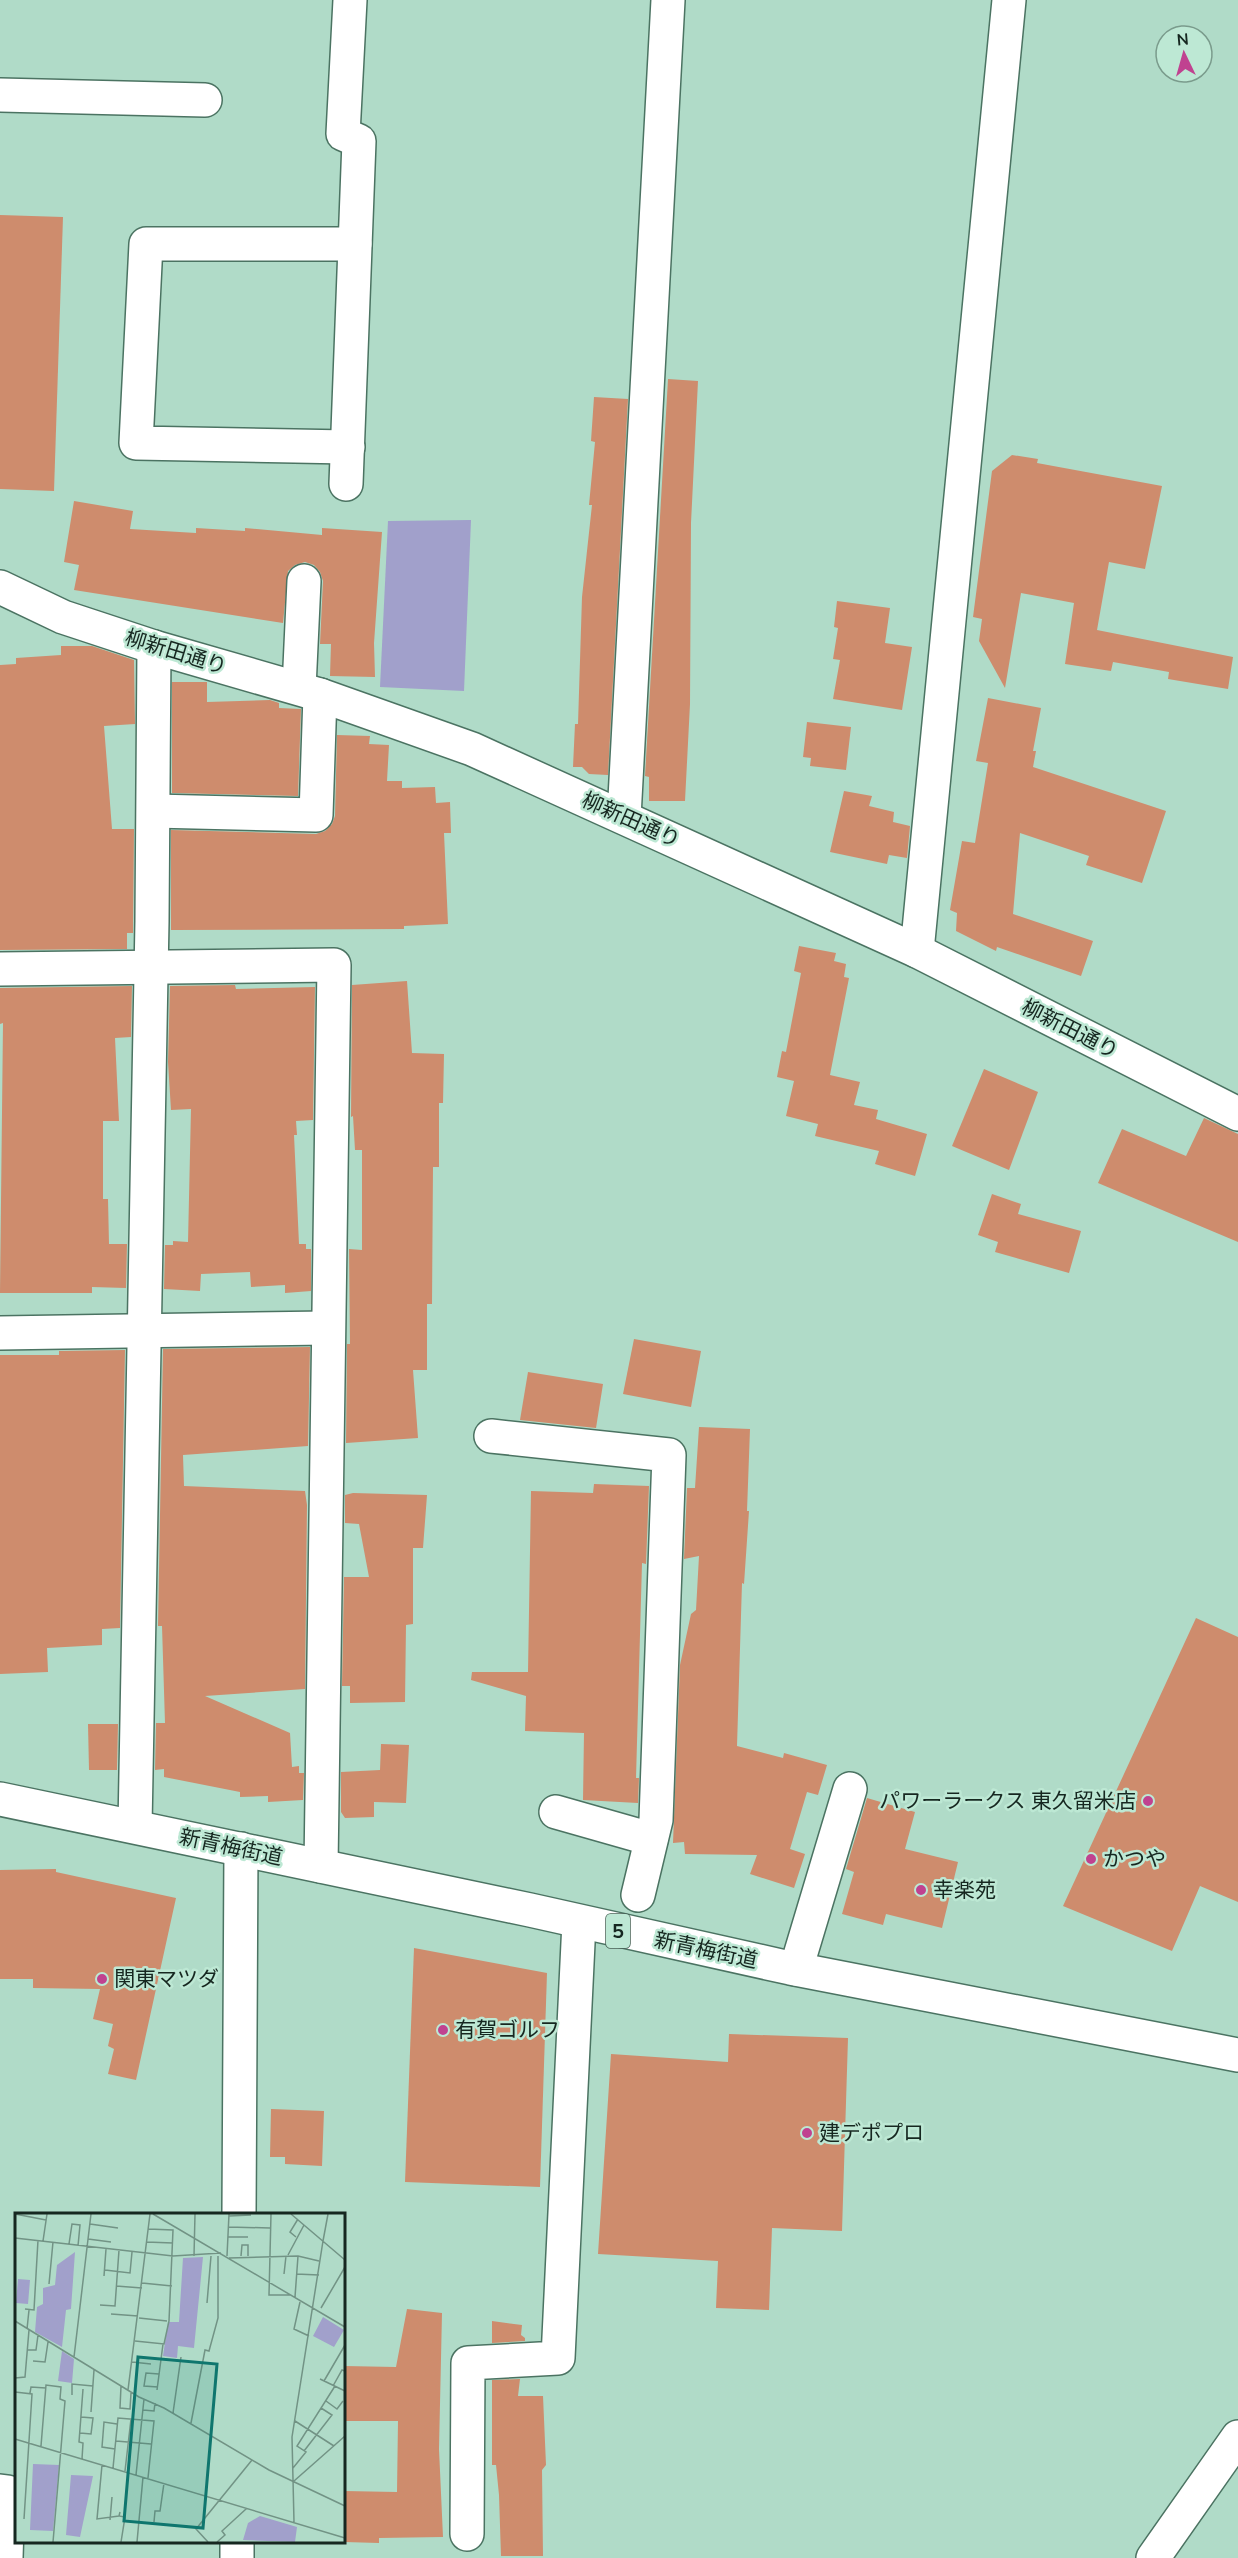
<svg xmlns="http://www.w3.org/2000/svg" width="1238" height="2558" font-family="'Nunito Sans','Noto Sans JP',sans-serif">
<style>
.green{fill:#a1a0cb}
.building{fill:#ce8c6d}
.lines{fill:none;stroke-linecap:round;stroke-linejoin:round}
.minor-casing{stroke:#4b7362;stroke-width:36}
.major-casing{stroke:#4b7362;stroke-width:36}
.minor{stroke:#fff;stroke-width:33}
.major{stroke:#fff;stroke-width:33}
.poi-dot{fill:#c04290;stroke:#bde8d4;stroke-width:2}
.labels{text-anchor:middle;stroke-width:5;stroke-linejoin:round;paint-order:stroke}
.shield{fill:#bde8d4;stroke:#486156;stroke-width:1.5}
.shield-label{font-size:20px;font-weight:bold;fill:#162720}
.street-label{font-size:21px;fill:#162720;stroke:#bde8d4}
.poi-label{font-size:21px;fill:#162720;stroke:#bde8d4;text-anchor:start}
.inset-road{fill:none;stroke:#729385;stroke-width:1.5}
.view{fill:#0f766e;fill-opacity:0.15;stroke:#0f766e;stroke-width:3}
.inset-edge{fill:none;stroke:#162720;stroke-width:3}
</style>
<rect width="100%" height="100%" fill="#b0dbc8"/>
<path class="green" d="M471,520L464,691L380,687L388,521Z"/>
<g class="building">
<path d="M0,215L63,217L54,491L0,489Z"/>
<path d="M668,379L698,381L691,523L690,704L685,801H649V777L645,776Z"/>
<path d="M594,397L628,399L608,775L589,774L582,767H573L575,724H578L582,597L592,505H589L595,442L591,441Z"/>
<path d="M1012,455L1038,459L1037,463L1162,486L1145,569L1109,562L1097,630L1233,657L1228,689L1168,679L1169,672L1113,662L1111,671L1065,664L1074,603L1021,593L1005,688L979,641L982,619L973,617L992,471Z"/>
<path d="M74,501L133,511L130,529L196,533V528L245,531V528L322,535V528L382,532L374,643L375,677L330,676L331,644H320L323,581L320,572L314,565L305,562L295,565L288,571L283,623L74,590L79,565L64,562Z"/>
<path d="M837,601L890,608L885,643L912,647L902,710L833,699L840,660L833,659L838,628L834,627Z"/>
<path d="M61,646H92L134,660L135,724L104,726L112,829H134L133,933H127V949L0,950V665L16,664V658L61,655Z"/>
<path d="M172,682H207V702L270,700L279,703V708L301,709L298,796L172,793Z"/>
<path d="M988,698L1041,708L1033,751H1036L1033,767L1166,811L1142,883L1086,865L1089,856L1020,833L1013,914L1093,941L1081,976L997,947L996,951L956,931L957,913L950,910L962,841L975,843L988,763L976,761Z"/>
<path d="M807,722L851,727L846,770L810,766L811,758L803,757Z"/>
<path d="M337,735L370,736L369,744L389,745L387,781H402V788L435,787L436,803L450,802L451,833H444L448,924L404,926V929L171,930V830L316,834L325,831L332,824L335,816Z"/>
<path d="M844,791L872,796L869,806L894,812L893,822L910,826L907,858L889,855L887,864L830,852Z"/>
<path d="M799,946L836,953L834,961L846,964L844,977L849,978L830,1075L860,1082L854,1105L878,1110L876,1119L927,1134L915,1176L875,1164L879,1151L815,1136L818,1124L786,1116L794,1081L777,1077L782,1051L786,1052L801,973L794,971Z"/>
<path d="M407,981L412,1053L444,1054L443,1103H439V1167H433L432,1304H427V1370H413L418,1438L346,1443L347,1344H350L349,1249L362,1250V1150H355L353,1116L351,1117L352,985Z"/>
<path d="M235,985L236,989L315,987L313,1120L296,1121L297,1135H294L299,1244H306V1249H311V1291L285,1293V1285L251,1287L250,1272L201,1274L200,1291L164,1289L165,1245H173V1241L188,1242L191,1109L171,1110L168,1062L170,986Z"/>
<path d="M132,986L131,1037L115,1038L119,1121H103V1199H108L109,1244H127L126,1288L92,1287V1293H0L3,1023L0,1024V988Z"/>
<path d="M984,1069L1038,1092L1009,1170L952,1146Z"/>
<path d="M1204,1118L1238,1134V1242L1098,1183L1122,1129L1186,1156Z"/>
<path d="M992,1194L1021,1204L1018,1214L1081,1231L1069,1273L995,1252L998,1242L978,1235Z"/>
<path d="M634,1339L701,1351L691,1407L623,1394Z"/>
<path d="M310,1347L308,1446L183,1455L184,1486L305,1491L307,1505L305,1689L205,1696L290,1733L292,1767L299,1766V1773H304L303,1800L268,1802V1796L240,1797V1792L164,1777V1769L155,1770L156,1723H165L162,1626H158L163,1349Z"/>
<path d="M125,1350L120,1628L102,1629V1645L47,1648L48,1672L0,1674V1355H59V1351Z"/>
<path d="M528,1372L603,1384L596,1428L520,1420Z"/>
<path d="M699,1427L750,1429L747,1511H749L744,1584L742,1583L737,1746L783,1758L784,1753L827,1765L818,1795L807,1792L790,1849L805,1854L794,1888L750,1874L757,1855L685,1854L684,1842L673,1843L680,1665L691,1614L696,1610L699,1556L684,1559L687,1488H695Z"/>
<path d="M594,1484L649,1486L646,1564L642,1563L636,1778H639L638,1803L583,1800L584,1733L525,1731L526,1696L471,1680L472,1672H528L531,1491L593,1493Z"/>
<path d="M353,1493L427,1495L423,1548H413V1624L406,1625L405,1702L350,1703V1686H342L344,1577H369L359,1524L345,1523V1495Z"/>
<path d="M1196,1618L1238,1637V1902L1200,1886L1172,1951L1063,1906Z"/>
<path d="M88,1724H118L117,1770H89Z"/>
<path d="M381,1744L409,1745L406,1803L374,1802V1817L345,1818L341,1812V1772L380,1770Z"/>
<path d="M867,1798L915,1812L905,1849L958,1862L942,1928L886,1914L883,1925L842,1914L854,1872L846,1869Z"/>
<path d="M56,1869V1872L176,1898L136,2080L108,2074L114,2049L108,2046L113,2024L93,2019L100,1989L33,1988V1979H0V1870Z"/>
<path d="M414,1948L547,1973L540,2187L405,2182Z"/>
<path d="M729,2034L848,2038L842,2231L772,2228L769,2310L716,2308L718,2261L598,2254L611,2054L728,2062Z"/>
<path d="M271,2109L324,2111L322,2166L285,2164V2157H270Z"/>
<path d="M407,2309L442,2313L439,2449L443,2537L379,2538V2543L344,2542V2491L397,2492L398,2421H344V2366L396,2367Z"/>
<path d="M492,2321L522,2325L521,2335L525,2338V2341L492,2343Z"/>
<path d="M520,2379L518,2396H543L546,2465L542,2470L543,2556H501L499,2495L496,2465H492V2380Z"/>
</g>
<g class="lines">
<g class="minor-casing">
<g id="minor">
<path d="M0,95L205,100"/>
<path d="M348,447L136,443L146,244H355"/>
<path d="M346,484L359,141L343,134L350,0"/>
<path d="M0,587L63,617L154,647L320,695L472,749L917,951L1238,1114"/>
<path d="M299,688L304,581"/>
<path d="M154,811L316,815L320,695"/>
<path d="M624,817L668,0"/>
<path d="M917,951L1009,0"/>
<path d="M0,969L334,965L321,1866"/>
<path d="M0,1333L327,1328"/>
<path d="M491,1436L669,1455L656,1820L638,1895"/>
<path d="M556,1812L651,1839"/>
<path d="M135,1826L152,921L154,647"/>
<path d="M796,1969L850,1789"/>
<path d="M239,2214L241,1849"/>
<path d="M0,2491L8,2492L6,2558"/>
<path d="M467,2534L468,2363L558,2358L579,1922"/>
<path d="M237,2558V2542"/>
<path d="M1153,2558L1238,2437"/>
</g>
</g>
<g class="major-casing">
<path id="major" d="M0,1799L530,1910L790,1968L1238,2055"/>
</g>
<use href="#minor" class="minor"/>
<use href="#major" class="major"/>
</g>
<g class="poi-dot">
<circle cx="1148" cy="1801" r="6"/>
<circle cx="1091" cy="1859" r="6"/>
<circle cx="921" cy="1890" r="6"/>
<circle cx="102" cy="1979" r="6"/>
<circle cx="443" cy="2030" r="6"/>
<circle cx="807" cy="2133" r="6"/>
</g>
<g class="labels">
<rect class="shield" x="606" y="1914" width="24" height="34" rx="4.5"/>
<g class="shield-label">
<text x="618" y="1938">5</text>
</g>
<g class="street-label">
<text transform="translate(176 652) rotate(17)" y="7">柳新田通り</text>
<text transform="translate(631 820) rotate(24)" y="7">柳新田通り</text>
<text transform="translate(1070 1029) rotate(27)" y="7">柳新田通り</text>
<text transform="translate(231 1847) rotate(12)" y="7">新青梅街道</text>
<text transform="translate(706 1950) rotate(12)" y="7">新青梅街道</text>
</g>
<g class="poi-label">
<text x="1136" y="1808" text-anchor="end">パワーラークス 東久留米店</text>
<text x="1103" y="1866">かつや</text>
<text x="933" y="1897">幸楽苑</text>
<text x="114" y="1986">関東マツダ</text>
<text x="455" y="2037">有賀ゴルフ</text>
<text x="819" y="2140">建デポプロ</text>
</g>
</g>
<g transform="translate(15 2213)">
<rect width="330" height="330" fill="#b0dbc8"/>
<path d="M60,39L56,96L51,97L47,134L20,119L22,94L28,91V75L40,72L42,52ZM188,44L179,135L163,133L162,145L148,143L153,109H164L168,45ZM3,66L15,67L13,91L1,90ZM308,104L329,117L319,134L298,123ZM47,138L59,146L57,170L43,168ZM18,251L44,252L38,318L15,317ZM56,262L78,263L65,324L51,322ZM245,303L282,314L280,329L228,327L233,310Z" fill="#a1a0cb"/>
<path class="inset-road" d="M0,1L31,7M138,1L330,114M256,1L254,82H275M276,1L330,47M214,3L236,2M75,11L103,15M213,14L255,15M213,24H233M281,24L275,19L283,6M0,25L158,43L206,40M73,26L96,29M28,28L32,1M308,28L313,1M131,29L158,30M54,31L57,11L65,12L63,33M273,42L289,12M179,43L180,1M212,43L214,1M226,43L227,32H233V43M214,45L283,43L304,48M90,57L115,60L117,39M269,61L271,43M281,61L304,62M89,63L91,36M127,70L157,73M34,71L38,29M101,73L127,75M280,84L283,43M285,89L279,116L294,123M192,90L196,43M85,92L100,93L104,37M306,95L330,54M10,96L19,97L23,27M96,101L123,103M124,105L152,108M0,108L124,184L149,195L254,257L330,293M12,116L14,97M120,128L149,131L154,108L158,17L133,16M13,137H21L23,122M59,144L76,1M18,148L30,149L33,129M117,149L136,151M0,165L10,164L14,117M305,166L330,178M309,168L330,132M106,173L105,195L115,196L116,180M318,173L327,157L330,158M143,174L129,173L131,160L144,161M113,177L135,1M142,177L148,131M0,179L17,181L9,306M15,180L16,174L31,175M57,182V171L78,173M311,188L322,196L328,188M128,197L139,198L140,190M76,199L79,157M158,200L166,144M280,208L319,233M176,210L190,137L194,138L203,105V43M65,220L76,221L78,205L66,204M0,226L330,325M101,228L136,231M26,233L31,172L46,174L45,186L50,188L38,329M100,236L87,234L89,209L102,211M289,238L317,202L306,195M67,246L68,230L64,229L68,176M87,252L82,306L104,303M98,255L103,205L139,208L133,265M278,255L291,239L282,233L320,173M110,258L116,206M121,262L129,186M279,268L330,223M105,299L104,303L110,304L106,329M95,307L97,284M139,309L140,298H145L149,270M279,309L277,224L308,28M122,329L128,264M193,329L181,316L237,247M202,329L210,322L207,318L231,296"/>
<path class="view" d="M123,144L202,151L188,315L109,308Z"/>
<rect width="330" height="330" class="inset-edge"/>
</g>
<g transform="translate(1184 54) rotate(355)"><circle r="28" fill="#bde8d4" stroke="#7a9b8c" stroke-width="1.5"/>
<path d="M0-4.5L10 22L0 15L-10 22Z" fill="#c04290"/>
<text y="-9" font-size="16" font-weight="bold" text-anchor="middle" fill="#162720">N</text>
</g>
</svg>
